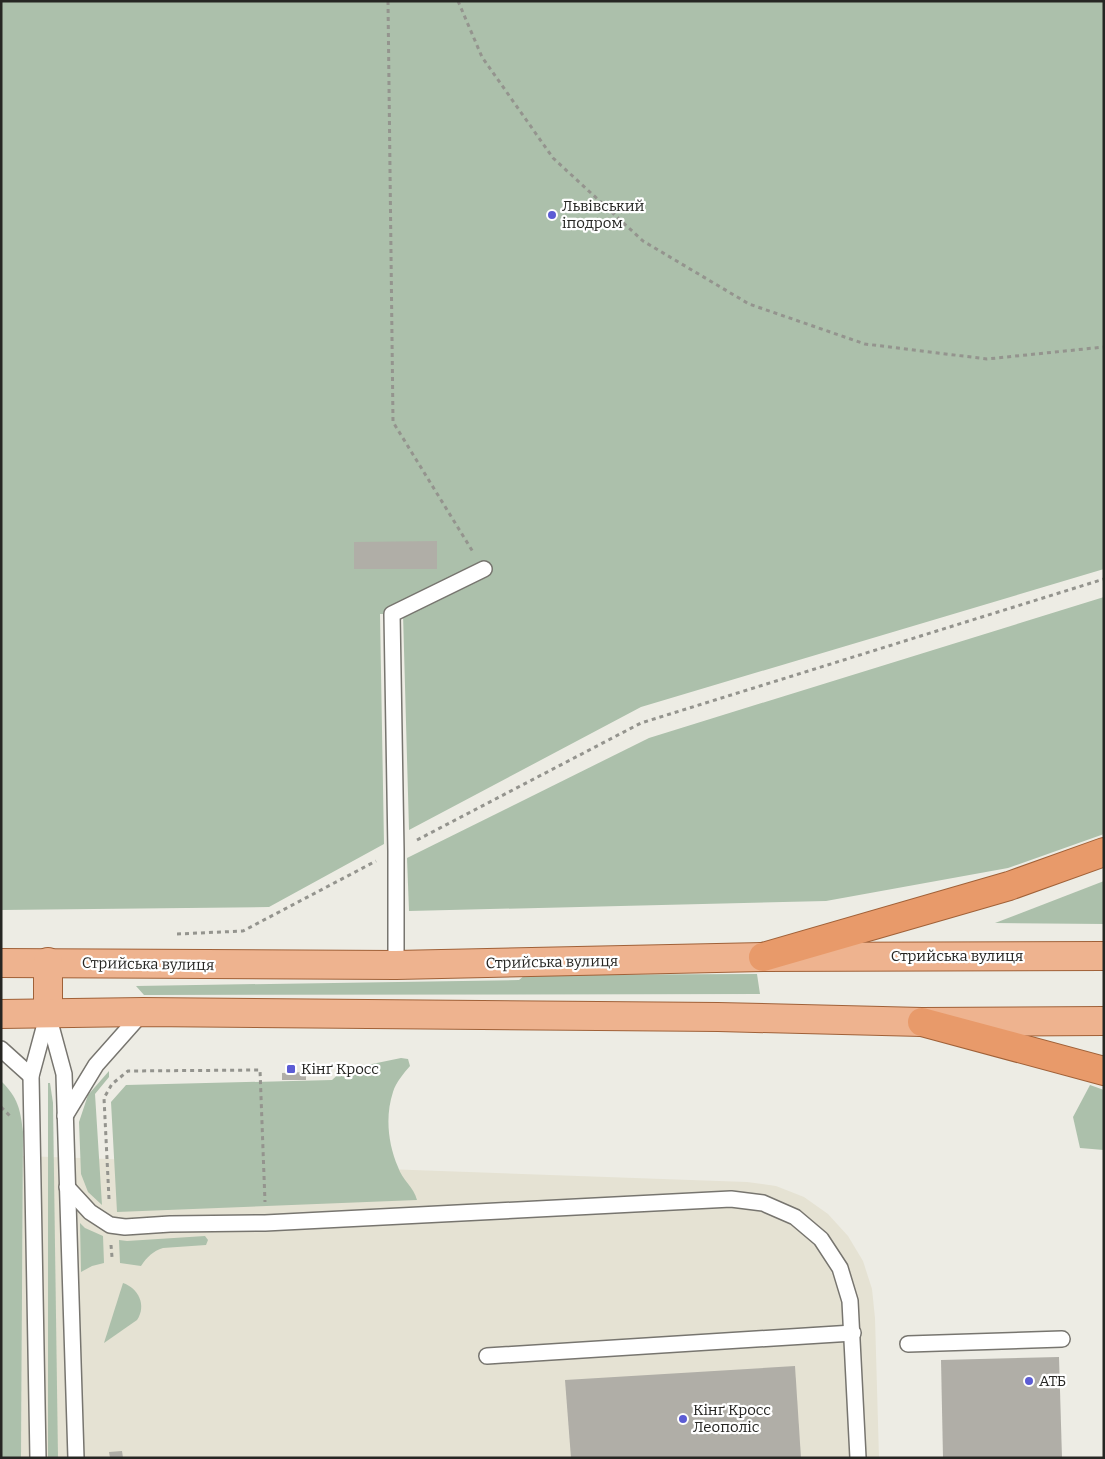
<svg xmlns="http://www.w3.org/2000/svg" width="1105" height="1459" font-family="Bitter,serif">
<style>
.built{fill:#e5e2d3}
.green{fill:#acc0ab}
.building{fill:#b0aea7}
.lines{fill:none;stroke-linecap:round;stroke-linejoin:round}
.service-casing{stroke:#77756f;stroke-width:18}
.primary-casing{stroke:#a06138;stroke-width:30}
.trunk-casing{stroke:#a06138;stroke-width:30}
.path{stroke:#94948e;stroke-width:3;stroke-dasharray:4 4;stroke-linecap:butt}
.service{stroke:#fff;stroke-width:15}
.primary{stroke:#eeb38f;stroke-width:28}
.trunk{stroke:#e89a6a;stroke-width:28}
.poi-dot{fill:#5c5cd4;stroke:#fff;stroke-width:2}
.labels{text-anchor:middle;stroke-width:4.5;stroke-linejoin:round;paint-order:stroke}
.poi-label{font-size:15px;fill:#262623;stroke:#fff;text-anchor:start}
.street-label{font-size:15px;fill:#262623;stroke:#fff}
</style>
<rect width="100%" height="100%" fill="#edece4"/>
<path class="built" d="M23,1156L747,1182L776,1186L804,1197L828,1214L848,1236L863,1261L872,1289L875,1318L879,1458H21Z"/>
<g class="green">
<path d="M1,1H1104V569L641,707L409,830L403,614H380L384,844L269,907L1,910Z"/>
<path d="M1104,597V834L1008,868L826,901L409,911L407,858L649,738Z"/>
<path d="M1104,881V924L995,923Z"/>
<path d="M757,974L760,994L144,995L136,986L519,980L525,975Z"/>
<path d="M401,1058L408,1059L410,1066C404,1073 396,1082 393,1092C385,1116 388,1144 398,1167C402,1180 414,1187 417,1200L117,1212L111,1102L126,1085L332,1080L343,1070Z"/>
<path d="M109,1071V1077L95,1094L102,1205L88,1192L81,1174L79,1122L88,1095Z"/>
<path d="M1,1081C18,1098 20,1108 23,1132L21,1458H1Z"/>
<path d="M48,1083H50L53,1103L58,1458H48Z"/>
<path d="M1090,1085L1104,1090V1150L1080,1148L1073,1117Z"/>
<path d="M80,1223L85,1228L103,1236L104,1263L92,1266L81,1272Z"/>
<path d="M205,1236L208,1240L206,1245L163,1248C153,1251 147,1257 141,1266L120,1263L119,1240L127,1241Z"/>
<path d="M123,1283C138,1288 147,1305 137,1320L104,1343Z"/>
</g>
<g class="building">
<path d="M437,541V569H354V542Z"/>
<path d="M306,1072V1080H282V1073Z"/>
<path d="M1059,1357L1062,1458H943L941,1360Z"/>
<path d="M795,1366L801,1458H571L565,1380Z"/>
<path d="M122,1451L123,1458H110L109,1452Z"/>
</g>
<g class="lines">
<g class="service-casing">
<g id="service">
<path d="M396,965V851L392,614L484,569"/>
<path d="M48,1015L64,1074L76,1458"/>
<path d="M1,1049L31,1076"/>
<path d="M65,1116L96,1065L143,1012"/>
<path d="M67,1187L90,1212L110,1225L125,1227L170,1224L265,1223L731,1199L763,1203L795,1217L821,1239L840,1268L850,1301L858,1458"/>
<path d="M908,1344L1062,1339"/>
<path d="M487,1356L853,1333"/>
<path d="M38,1458L31,1076L48,1013"/>
</g>
</g>
<g class="primary-casing">
<g id="primary">
<path d="M1,963L396,965L763,957L1104,956"/>
<path d="M48,1013V962"/>
<path d="M1,1014L143,1012L718,1017L922,1022L1104,1021"/>
</g>
</g>
<g class="trunk-casing">
<g id="trunk">
<path d="M763,957L1009,886L1104,852"/>
<path d="M922,1022L1104,1071"/>
</g>
</g>
<g class="path">
<path d="M388,1L393,422L473,552"/>
<path d="M458,1L482,57L553,158L643,241L749,304L865,344L987,359L1104,347"/>
<path d="M417,840L641,723L1104,579"/>
<path d="M177,934L243,931L376,861"/>
<path d="M1,1107L10,1116"/>
<path d="M109,1199L104,1098L112,1084L128,1071L260,1070L265,1202"/>
<path d="M111,1245L112,1257"/>
</g>
<use href="#service" class="service"/>
<use href="#primary" class="primary"/>
<use href="#trunk" class="trunk"/>
</g>
<g class="poi-dot">
<circle cx="552" cy="215" r="5"/>
<rect x="286" y="1064" width="10" height="10" rx="2.5"/>
<circle cx="1029" cy="1381" r="5"/>
<circle cx="683" cy="1419" r="5"/>
</g>
<g class="labels">
<g class="poi-label">
<text x="562" y="211">Львівський<tspan x="562" dy="17">іподром</tspan></text>
<text x="301" y="1074">Кінґ Кросс</text>
<text x="1039" y="1386">АТБ</text>
<text x="693" y="1415">Кінґ Кросс<tspan x="693" dy="17">Леополіс</tspan></text>
</g>
<g class="street-label">
<text x="957" y="961">Стрийська вулиця</text>
<text transform="translate(552 962) rotate(-1)" y="5">Стрийська вулиця</text>
<text transform="translate(148 964) rotate(1)" y="5">Стрийська вулиця</text>
</g>
</g>
<rect width="1105" height="1459" fill="none" stroke="#262623" stroke-width="5"/>
</svg>
